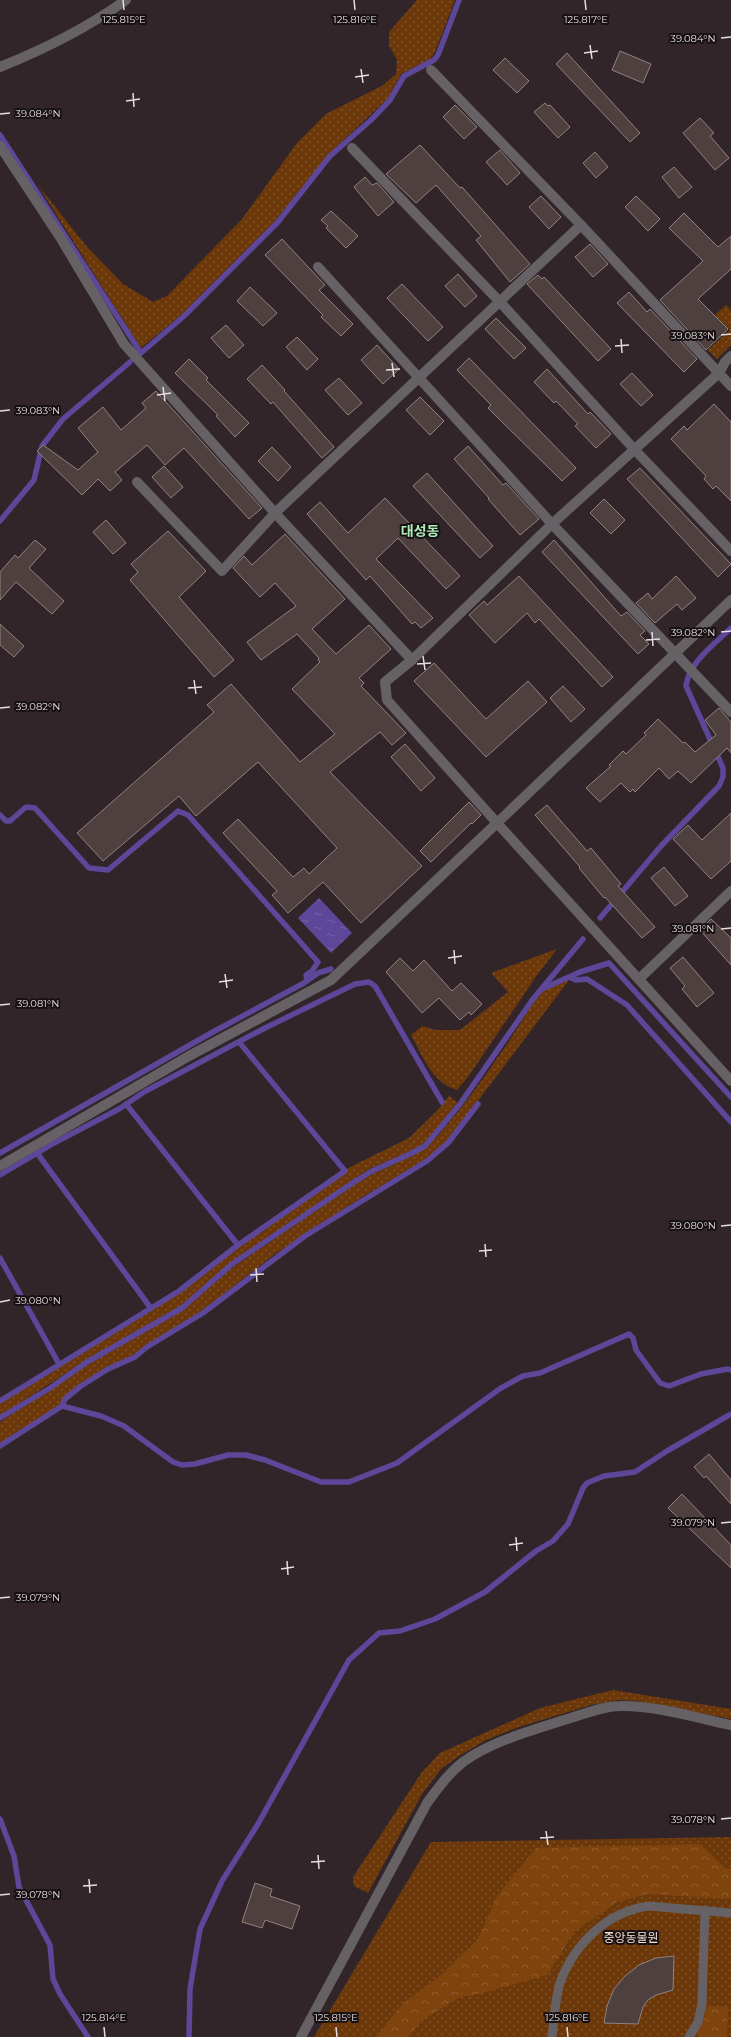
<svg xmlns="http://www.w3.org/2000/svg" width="731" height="2037" font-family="Montserrat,'Noto Sans KR',sans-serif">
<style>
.grass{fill:url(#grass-dots)}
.forest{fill:url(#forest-crowns)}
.water{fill:url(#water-ripples)}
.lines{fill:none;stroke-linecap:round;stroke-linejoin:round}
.stream{stroke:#5c4799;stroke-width:5.5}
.building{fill:#4e403e;stroke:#928280}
.service{stroke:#656165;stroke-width:9}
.minor{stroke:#656165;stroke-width:10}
.tertiary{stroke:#656165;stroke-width:10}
.ticks{fill:none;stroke:#e5dddf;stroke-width:1.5}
.labels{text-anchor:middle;stroke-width:4;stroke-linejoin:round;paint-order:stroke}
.park-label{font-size:12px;fill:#f5ded0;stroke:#161012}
.quarter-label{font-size:14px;font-weight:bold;fill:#adedb4;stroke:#161012}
.ticks-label{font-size:10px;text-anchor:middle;fill:#e5dddf;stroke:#161012;stroke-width:4;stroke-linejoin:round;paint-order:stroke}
</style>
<defs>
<pattern id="grass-dots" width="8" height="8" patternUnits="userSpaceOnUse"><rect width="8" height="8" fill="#6c3809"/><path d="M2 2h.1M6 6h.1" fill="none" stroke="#81542c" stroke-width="1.8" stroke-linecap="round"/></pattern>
<pattern id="forest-crowns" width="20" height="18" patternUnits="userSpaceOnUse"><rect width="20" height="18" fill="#7f430e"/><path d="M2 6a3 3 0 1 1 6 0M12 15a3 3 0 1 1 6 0" fill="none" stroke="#915e31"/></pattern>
<pattern id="water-ripples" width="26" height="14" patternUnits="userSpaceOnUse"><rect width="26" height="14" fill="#5c4799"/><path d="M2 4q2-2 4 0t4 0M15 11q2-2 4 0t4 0" fill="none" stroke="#7361a7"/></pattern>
</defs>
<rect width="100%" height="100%" fill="#31252a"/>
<g class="grass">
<path d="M417,0H455L435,52L430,59L401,74L388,98L328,155L275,221L181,315L141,348L37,184L87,247L123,284L153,302L167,296L242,219L297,143L326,114L382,86L396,74L397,60L389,45V32Z"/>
<path d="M726,305L731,310V345L717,359L708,350L730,330L715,315Z"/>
<path d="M557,949L535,978L468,1077L457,1090C431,1082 423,1056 411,1035L422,1026L436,1030H460L508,992L491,973Z"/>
<path d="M569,980L447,1142L426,1159L356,1201L275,1254L202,1311L134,1355L107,1367L80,1384L64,1398L61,1405L0,1443V1422L89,1364L181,1311L233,1267L355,1184C383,1166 418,1159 440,1133C466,1104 489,1070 511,1038C517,1029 536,996 543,991C551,986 561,983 569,980Z"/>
<path d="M449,1096L458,1103L423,1144L410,1152L371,1168L354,1179L318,1205L230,1263L201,1290L180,1306L86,1360L0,1416V1403L180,1292L238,1246L346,1172V1169L409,1138L437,1111Z"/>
<path d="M613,1690L731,1709V1719L637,1701L619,1700L591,1705L519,1727L486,1740L459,1756L441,1769L422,1794L368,1893L354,1886L353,1877L422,1772L440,1753L540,1708Z"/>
<path d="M731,1837V2037H314L431,1842Z"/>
</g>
<g class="forest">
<path d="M700,1844L725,1868L731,1869V1899L648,1894L617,1902L574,1932L547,1975L479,1994L460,1997L421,2021L408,2037H376L403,2003L439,1977L478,1939L497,1896L536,1848Z"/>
<path d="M707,2006L728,2007L727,2037H699L696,2032L703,2021Z"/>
</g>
<path class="water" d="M319,898L352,933L331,953L298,918Z"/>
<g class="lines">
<g class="stream">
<path d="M0,135L141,353L183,317L278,222L330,156L371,120L390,100L404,76L434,60L438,55L459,0"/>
<path d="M0,521L34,480L42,446L63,419L130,362"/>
<path d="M0,815L6,821H10L26,807L35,808L89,868L108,870L178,811L188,815L318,962L312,971L306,975L307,981"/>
<path d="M600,918L661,846L719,786L723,777V768L686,686C689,662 715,644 731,628"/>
<path d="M569,977L576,980L587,979L627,1005L731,1122"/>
<path d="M542,989L580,972L609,963L731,1097"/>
<path d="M126,1104L238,1245"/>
<path d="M0,1153L211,1033L304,983L318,973L331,969"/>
<path d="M37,1153L150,1307"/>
<path d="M0,1175L56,1142L119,1109L144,1092L263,1029L355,984L369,982L375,986L442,1102"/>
<path d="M0,1258L59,1364"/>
<path d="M0,1401L179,1291L238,1245L345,1171L239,1042"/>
<path d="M62,1406L65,1399L81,1386L108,1369L135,1357L147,1347L203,1313L305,1236L427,1161L448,1143L478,1104"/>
<path d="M0,1418L50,1388L87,1362L182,1308L232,1264L354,1182L372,1171L410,1154L425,1146L460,1104L533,999L583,939"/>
<path d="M0,1446L62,1406L101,1416L124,1426L173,1462L182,1465L195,1464L228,1455H246L265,1460L321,1482H349L397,1463L501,1388L523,1376L540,1373L629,1334L633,1338L636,1350L660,1383L669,1386L701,1374L728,1369L731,1370"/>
<path d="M0,1819L14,1856L19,1887L50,1945L53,1979L60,1994L88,2037"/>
<path d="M189,2037L190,1989L200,1929L222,1881L258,1824L349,1660L379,1633L400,1631L435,1619L485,1592L536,1551L553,1541L568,1524L583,1488L587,1483L604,1476L635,1472L667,1451L731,1414"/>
</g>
</g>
<g class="building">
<path d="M620,51L651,64L643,83L612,70Z"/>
<path d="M567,53L640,133L630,142L556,64Z"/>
<path d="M505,58L529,81L517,93L493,70Z"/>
<path d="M545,103L548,106L550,105L570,127L558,138L534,112Z"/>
<path d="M455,105L477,127L464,139L443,117Z"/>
<path d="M700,118L714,133L710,136L729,158L715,170L683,133Z"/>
<path d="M420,145L460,188L462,187L530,264L510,282L476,240L481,236L436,185L416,203L386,174Z"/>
<path d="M500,150L520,173L507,185L486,162Z"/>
<path d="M595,152L608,167L596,178L583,163Z"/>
<path d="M674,167L692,187L679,198L662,177Z"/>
<path d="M365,177L372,185L377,183L394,202L378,216L354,187Z"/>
<path d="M541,196L561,217L549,229L529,207Z"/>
<path d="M636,196L660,219L648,231L625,207Z"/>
<path d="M331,211L358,236L346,248L326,228L328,226L321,220Z"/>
<path d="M684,213L718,247L731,236V269L698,299L728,329L706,350L660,300L703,261L669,228Z"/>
<path d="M282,239L325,285L319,290L353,324L341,336L321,317L323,315L265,255Z"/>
<path d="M590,244L608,264L593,277L575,257Z"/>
<path d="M458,274L477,296L465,307L445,286Z"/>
<path d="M538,275L542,279L544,277L611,349L598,361L527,284Z"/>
<path d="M402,284L443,327L428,341L387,298Z"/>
<path d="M250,287L277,313L263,326L237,301Z"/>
<path d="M629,292L647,312L650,309L697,359L684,372L617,303Z"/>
<path d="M496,318L526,348L514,359L485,329Z"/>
<path d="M226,325L244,345L229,358L211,338Z"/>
<path d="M297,337L318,359L307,370L286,347Z"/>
<path d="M377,345L399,369L383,384L361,360Z"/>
<path d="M469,358L576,468L562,481L488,408L491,405L457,370Z"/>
<path d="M189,359L208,378L206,380L249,423L235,437L216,416L218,415L175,373Z"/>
<path d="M262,365L285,390L284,391L334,447L322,458L273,402L271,404L247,379Z"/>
<path d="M547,369L588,414L590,412L611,434L596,448L575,426L578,424L556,401L554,403L534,382Z"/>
<path d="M632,373L653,395L641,406L620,384Z"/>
<path d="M339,378L362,403L348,415L325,390Z"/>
<path d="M156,391L262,508L249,519L184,448L165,465L147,445L115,472L122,480L110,491L98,479L82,495L37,451L43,445L78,470L98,452L78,428L103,407L121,430L146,408L142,403Z"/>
<path d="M420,397L444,421L430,435L406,410Z"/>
<path d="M714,404L731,422V501L716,486L713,489L704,479L706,476L671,439L684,426L687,430Z"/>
<path d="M468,446L503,485L506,483L539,519L520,535L488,499L489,498L454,459Z"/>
<path d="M272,447L291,467L278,481L258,461Z"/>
<path d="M164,466L183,487L171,498L152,477Z"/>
<path d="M640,468L731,564L718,577L627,479Z"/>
<path d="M427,473L493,546L480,558L413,486Z"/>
<path d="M385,498L460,576L446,589L398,538L376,559L433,618L421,628L415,622L412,624L370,576L366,580L307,514L320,502L348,533Z"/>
<path d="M604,499L625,520L611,534L590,513Z"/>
<path d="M106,520L126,543L113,554L93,532Z"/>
<path d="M168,531L206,571L179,597L234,660L214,677L130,580L138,572L131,564Z"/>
<path d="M285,534L345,599L312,629L336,654L369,625L391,649L359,678L364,683L361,686L406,733L392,745L380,732L330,772L422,866L361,923L323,882L288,913L272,895L277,891L223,833L238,819L293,877L304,868L309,874L337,848L258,762L196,816L179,796L103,861L77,833L214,712L207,705L231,684L300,762L335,734L292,689L320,662L318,660L319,658L297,634L261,660L247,642L296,606L275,583L260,597L233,568L244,556L252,565Z"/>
<path d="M35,540L46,549L29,568L64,601L52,614L16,582L0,600V572L15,555L18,558Z"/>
<path d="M554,540L621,616L627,612L645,631L640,635L649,644L638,654L542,552Z"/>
<path d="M519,576L613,677L602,687L539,619L535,623L527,613L495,643L469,615L484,601L487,605Z"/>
<path d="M676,576L696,598L682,610L677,604L655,623L636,603L648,593L652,599Z"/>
<path d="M0,624L24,646L14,657L0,645Z"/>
<path d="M434,663L486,719L528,681L547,702L486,757L414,681Z"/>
<path d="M563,686L585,709L571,722L550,698Z"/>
<path d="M719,708L731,722V753L727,748L691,783L678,771L669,779L659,768L635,792L633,789L630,792L621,783L600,802L586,788L611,766L609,765L623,751L626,754L646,735L644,733L658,719L683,743L685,742L695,752L716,735L705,720Z"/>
<path d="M405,744L435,778L421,791L391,757Z"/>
<path d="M469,802L481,815L472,824L471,823L431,862L420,851Z"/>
<path d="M547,805L587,851L591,848L621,884L618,886L655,927L642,938L605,897L604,898L579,868L580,867L535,815Z"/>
<path d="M731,813V861L711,879L673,839L688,825L702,840Z"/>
<path d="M664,867L688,896L675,906L651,878Z"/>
<path d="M711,919L731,938V965L700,930Z"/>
<path d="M683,957L714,993L697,1007L682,989L685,986L670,968Z"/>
<path d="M400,958L413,971L424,960L452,991L461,983L482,1004L471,1015L469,1012L460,1020L439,998L422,1013L386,972Z"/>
<path d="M709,1454L731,1480V1504L706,1476L704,1478L694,1467Z"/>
<path d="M682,1494L731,1545V1568L668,1508Z"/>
<path d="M255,1883L272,1889L270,1896L300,1906L292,1929L265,1920L262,1928L242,1922Z"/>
<path d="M674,1956L673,1990L656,1995L648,2000L643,2007L638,2024L604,2023L607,2006L614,1989L625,1976L639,1965L656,1958Z"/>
</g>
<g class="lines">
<g class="service">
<path d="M552,2037C554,2020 555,1999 560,1983C574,1944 607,1912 648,1906L731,1913"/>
<path d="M689,2037L698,2022L702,2004L705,1910"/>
</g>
<g class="minor">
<path d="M0,67C45,49 87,28 126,0"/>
<path d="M431,70L581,225L731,386"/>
<path d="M0,146L60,237L124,344L275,513L412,660"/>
<path d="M352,148L500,302L634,449L731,551"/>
<path d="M318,267L552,524L731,712"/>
<path d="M137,482L222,571L275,513L581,225"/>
<path d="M731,600L497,823L731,1081"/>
<path d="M639,979L731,891"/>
<path d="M0,1166L189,1056L331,980L497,823L387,700L385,682L412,660L552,524L719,373L725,362L731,356"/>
</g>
<path class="tertiary" d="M301,2037L427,1803C438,1788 449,1773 463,1762C492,1741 531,1731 564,1720C582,1715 602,1706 620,1706C654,1705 697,1718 731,1725"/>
</g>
<path class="ticks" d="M123,0L124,10M354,0L355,10M585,0L586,10M721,38L731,37M590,45L592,59M584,53L598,51M361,69L363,83M355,77L369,75M133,93L134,107M126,101L140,99M0,114L10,113M721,335L731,334M621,339L622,353M615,346L629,345M392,363L394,377M386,370L400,369M163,387L165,401M157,395L171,393M0,411L10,410M652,632L653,646M721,632L731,631M646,640L660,639M423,656L425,670M417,664L431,663M194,680L196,694M188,688L202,687M0,708L10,707M721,929L731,928M454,950L455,964M448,958L462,956M225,974L227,988M219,982L233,980M0,1005L10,1004M721,1226L731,1225M485,1244L486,1257M479,1251L492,1250M256,1268L257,1282M250,1275L264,1274M0,1302L10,1300M721,1523L731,1522M516,1537L517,1551M509,1545L523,1543M287,1561L288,1575M281,1569L294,1567M0,1598L10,1597M721,1819L731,1818M546,1831L548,1845M540,1838L554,1837M318,1855L319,1869M311,1862L325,1861M89,1879L90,1893M83,1886L97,1885M0,1895L10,1894M104,2027L105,2037M336,2027L337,2037M567,2027L568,2037"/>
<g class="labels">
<g class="park-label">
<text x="631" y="1942">중앙동물원</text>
</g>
<g class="quarter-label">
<text x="420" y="536">대성동</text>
</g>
</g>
<g class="ticks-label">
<text x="124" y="23">125.815°E</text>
<text x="355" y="23">125.816°E</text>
<text x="586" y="23">125.817°E</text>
<text x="693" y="42">39.084°N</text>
<text x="38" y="117">39.084°N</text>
<text x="693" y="339">39.083°N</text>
<text x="38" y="414">39.083°N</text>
<text x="693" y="636">39.082°N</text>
<text x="38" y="710">39.082°N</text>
<text x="693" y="932">39.081°N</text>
<text x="38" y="1007">39.081°N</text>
<text x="693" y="1229">39.080°N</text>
<text x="38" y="1304">39.080°N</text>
<text x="693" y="1526">39.079°N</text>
<text x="38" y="1601">39.079°N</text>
<text x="693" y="1823">39.078°N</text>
<text x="38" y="1898">39.078°N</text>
<text x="104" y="2021">125.814°E</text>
<text x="336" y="2021">125.815°E</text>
<text x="567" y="2021">125.816°E</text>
</g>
</svg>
